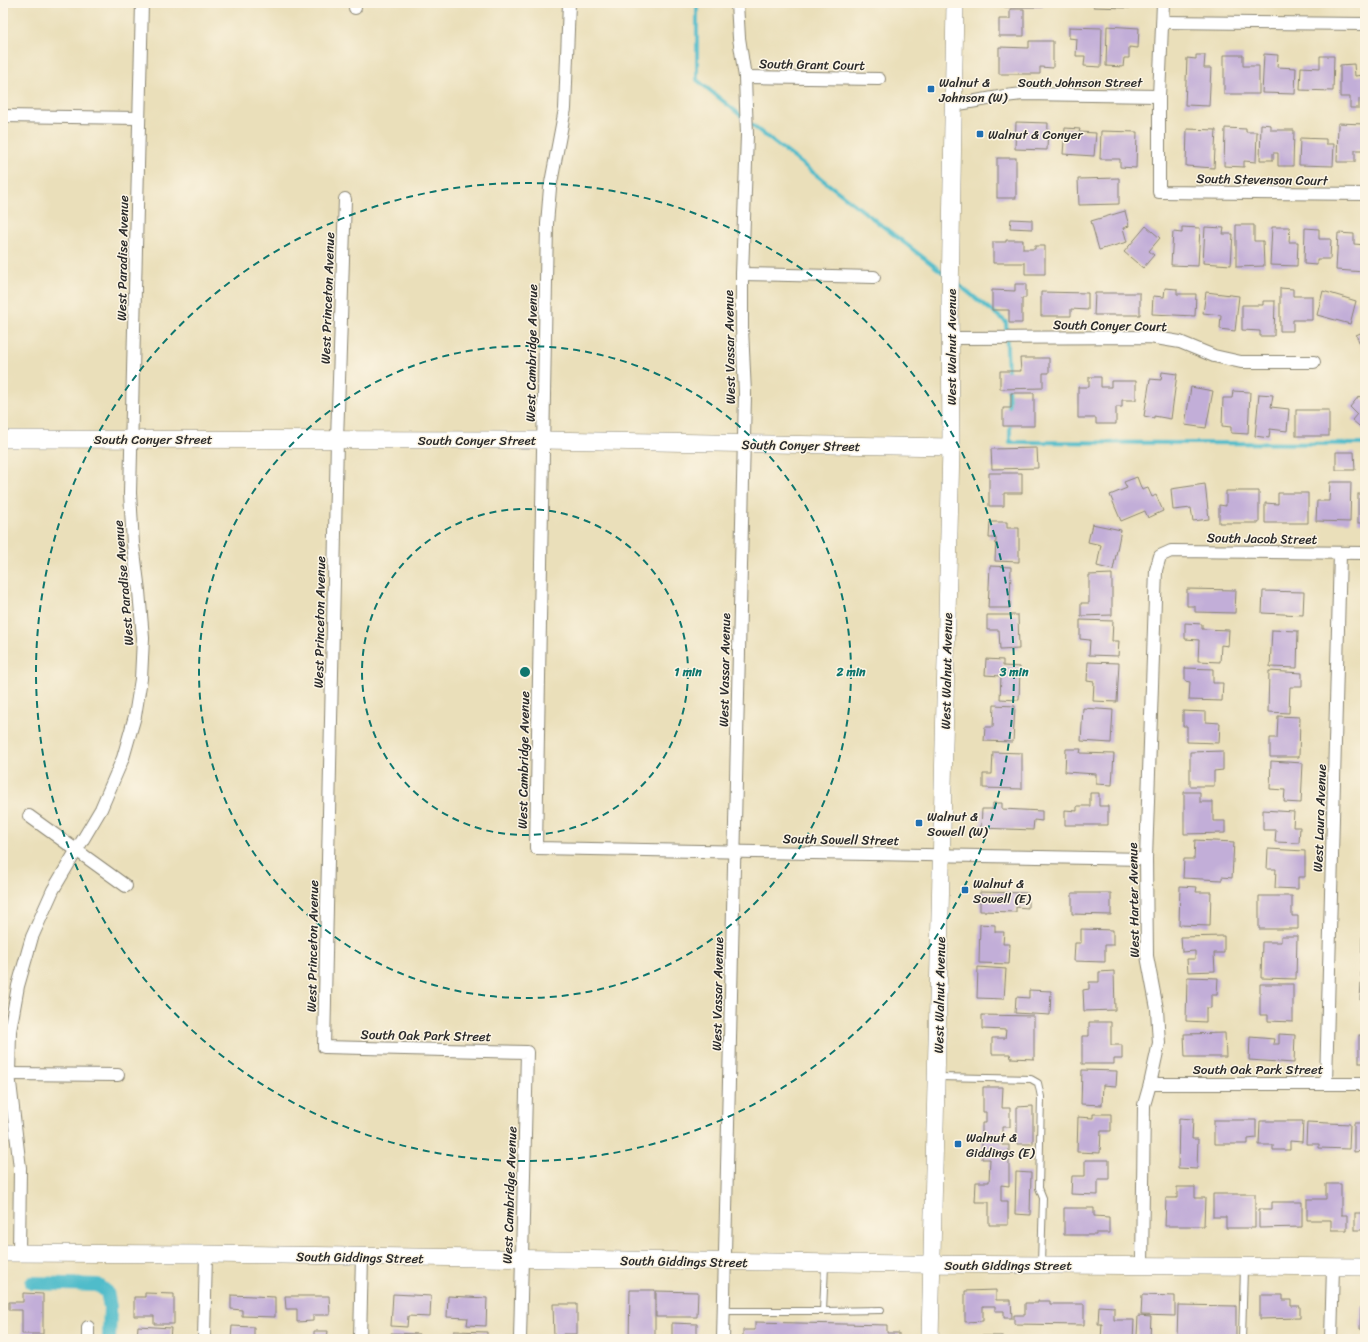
<svg xmlns="http://www.w3.org/2000/svg" width="1368" height="1342" font-family="Sriracha,sans-serif">
<style>
.lines{fill:none;stroke-linecap:round;stroke-linejoin:round}
.stream{stroke:#50bcca;stroke-width:4}
.canal{stroke:#50bcca;stroke-width:14}
.building{fill:#c2aed8}
.lane-casing{stroke:#8a8572;stroke-width:8}
.street-casing{stroke:#8a8572;stroke-width:14}
.secondary-casing{stroke:#8a8572;stroke-width:18}
.lane{stroke:#fff;stroke-width:6}
.street{stroke:#fff;stroke-width:12}
.secondary{stroke:#fff;stroke-width:17}
.ring{fill:none;stroke:#0f766e;stroke-width:2;stroke-dasharray:7 5}
.poi-dot{fill:#1f6fb2;stroke:#fcf5e5;stroke-width:1.5}
.labels{text-anchor:middle;stroke-width:3;stroke-linejoin:round;paint-order:stroke}
.street-label{font-size:13px;fill:#2b2b2b;stroke:#fcf5e5}
.poi-label{font-size:13px;fill:#2b2b2b;stroke:#fcf5e5;text-anchor:start}
.centre{fill:#0f766e;stroke:#fcf5e5;stroke-width:2}
.ring-label{font-size:12px;text-anchor:middle;font-weight:bold;fill:#0f766e;stroke:#fcf5e5;stroke-width:3;stroke-linejoin:round;paint-order:stroke}
</style>
<rect width="100%" height="100%" fill="#fcf5e5"/>
<filter id="ink" filterUnits="userSpaceOnUse"><feTurbulence type="fractalNoise" baseFrequency=".025" numOctaves="2"/><feDisplacementMap in="SourceGraphic" scale="8" xChannelSelector="R" yChannelSelector="G"/><feConvolveMatrix kernelMatrix="1 2 1 2 8 2 1 2 1" color-interpolation-filters="sRGB"/></filter>
<filter id="wash" filterUnits="userSpaceOnUse"><feTurbulence type="fractalNoise" baseFrequency=".012" numOctaves="4" result="noise"/><feDisplacementMap in="SourceGraphic" scale="16" xChannelSelector="R" yChannelSelector="G"/><feGaussianBlur stdDeviation="0.9" result="paint"/><feColorMatrix in="noise" values="0 0 0 0 0 0 0 0 0 0 0 0 0 0 0 0 0 1.4 0 .05"/><feComposite in="paint" operator="in"/></filter>
<g filter="url(#wash)">
<rect width="100%" height="100%" fill="#eadfba"/>
<g class="lines">
<g class="stream">
<path d="M697,3V80L744,118"/>
<path d="M749,123L946,275"/>
<path d="M955,282L1006,322L1008,375"/>
<path d="M1008,384L1009,413"/>
<path d="M1010,422V442L1365,444"/>
</g>
<path class="canal" d="M32,1283L98,1285L107,1292L110,1307L109,1339"/>
</g>
<g id="blocks">
<g class="building">
<rect x="1005" y="3" width="38" height="4"/>
<path d="M1093,3H1130V8L1093,7Z"/>
<path d="M1010,9H1024V36H999V19H1010Z"/>
<path d="M1107,26L1139,28L1138,48L1129,47V58H1124L1123,67L1106,66Z"/>
<path d="M1069,27L1102,28L1101,67L1084,66L1085,56H1076L1077,39L1069,38Z"/>
<path d="M1029,41H1053V68L1040,67V74H999V47L1029,48Z"/>
<path d="M1264,54L1278,55L1277,67L1296,68L1295,94L1262,93Z"/>
<path d="M1196,55H1205L1204,68H1211L1209,106L1185,105L1187,58L1196,59Z"/>
<path d="M1224,55H1243V66H1259V94H1224Z"/>
<path d="M1320,56H1334L1333,91L1300,90L1301,67L1320,68Z"/>
<path d="M1354,64L1355,76L1365,75V99H1359V108H1350V97H1340V65Z"/>
<path d="M1016,122L1048,123L1047,150L1015,149Z"/>
<path d="M1338,123L1365,124V150H1355V162H1337Z"/>
<path d="M1261,124L1271,125V130H1294L1293,166H1278V153H1273V160H1260Z"/>
<path d="M1065,128L1080,129L1079,132L1096,133L1094,156L1063,154Z"/>
<path d="M1225,128L1246,129V132H1257L1256,162L1244,161V167L1224,166Z"/>
<path d="M1187,129L1216,130L1214,168L1186,166Z"/>
<path d="M1101,131L1137,132L1136,168L1120,167V159H1100Z"/>
<path d="M1300,138L1326,139V144H1334L1333,166L1299,165Z"/>
<rect x="997" y="158" width="19" height="40"/>
<path d="M1119,178V204L1079,205L1078,179Z"/>
<path d="M1125,211L1129,226L1123,228L1127,242L1099,250L1091,221Z"/>
<path d="M1011,219L1032,220V229L1010,228Z"/>
<path d="M1236,225H1254V241H1263L1264,266L1236,267Z"/>
<path d="M1146,226L1160,238L1149,251L1154,255L1143,268L1124,252Z"/>
<path d="M1182,227L1200,228L1198,266L1171,265L1173,232L1182,233Z"/>
<path d="M1205,227L1224,228L1223,234H1233L1231,265L1203,263Z"/>
<path d="M1272,227H1290L1289,242H1298L1297,266L1270,265Z"/>
<path d="M1305,228L1319,229V239H1331L1330,259H1317V265L1304,264Z"/>
<path d="M1338,233L1354,234V244L1365,245V272L1336,270Z"/>
<path d="M1006,240H1023V249H1035V246H1045V274H1025V263H993V242H1006Z"/>
<path d="M1015,284H1026V298H1022V323H1009V310H992V290L1015,291Z"/>
<path d="M1165,288L1177,289V294H1196L1195,316L1152,314L1153,296L1164,297Z"/>
<path d="M1280,288L1293,289V296H1312V320H1293V331H1280Z"/>
<path d="M1323,291L1356,301L1350,324L1317,315Z"/>
<path d="M1041,292L1088,293V310L1071,309V316H1041Z"/>
<path d="M1206,292L1239,296L1235,331L1220,329L1221,315L1203,313Z"/>
<path d="M1095,293H1140V315H1094Z"/>
<path d="M1263,301H1275L1274,336H1260V331L1242,330V305H1263Z"/>
<path d="M1365,331V349L1363,350L1356,335Z"/>
<path d="M1020,358H1049V373H1043V388L1000,389V371H1021Z"/>
<path d="M1162,372L1177,374L1171,419L1154,416V418L1144,416L1150,379L1161,380Z"/>
<path d="M1089,377H1101V387H1111V381H1136V400H1122V407H1116V424H1096V418H1078V387H1089Z"/>
<path d="M1191,387L1213,391L1206,428L1185,425Z"/>
<path d="M1233,391L1250,392L1248,434L1231,433V427L1222,426L1223,398H1232Z"/>
<path d="M1011,393H1034V426H1003V408H1011Z"/>
<path d="M1259,394L1273,395L1271,407L1289,409L1287,431L1270,429L1269,438L1255,436Z"/>
<path d="M1359,396L1365,401V431L1352,420L1357,414L1350,407Z"/>
<rect x="1296" y="410" width="33" height="26"/>
<path d="M1037,448L1038,468L992,469L991,449Z"/>
<path d="M1336,452H1354L1355,470H1336Z"/>
<path d="M989,473H1022V493H1004V506H989Z"/>
<path d="M1137,477L1142,490L1148,488L1152,497L1156,495L1163,511L1148,518L1145,511L1121,521L1110,495L1127,488L1124,482Z"/>
<path d="M1330,482H1351L1350,522L1316,521L1317,501H1329Z"/>
<path d="M1205,484L1209,519L1193,521L1191,508L1173,510L1171,489Z"/>
<path d="M1226,491H1259V523H1219V505L1226,506Z"/>
<path d="M1278,493H1308V523H1265V503L1278,504Z"/>
<rect x="1358" y="494" width="7" height="29"/>
<path d="M990,522H1007V528H1019V562L995,561L996,538H989Z"/>
<path d="M1092,524L1121,530L1113,570L1097,566L1101,545L1088,542Z"/>
<path d="M990,566L1011,567L1010,608H988Z"/>
<path d="M1112,574V615L1081,616V603H1089V575Z"/>
<path d="M1187,589L1236,590L1235,613L1195,612V606H1187Z"/>
<path d="M1263,591L1304,592L1303,615L1262,613Z"/>
<path d="M987,615H1018L1019,649L1000,650L999,630H987Z"/>
<path d="M1080,620L1113,621L1112,641H1119L1118,656L1089,655L1090,640L1080,639Z"/>
<path d="M1185,623L1202,624V629L1229,630L1228,646L1221,645L1220,662L1198,661L1199,640L1185,639Z"/>
<path d="M1272,630L1298,631L1297,668L1270,667Z"/>
<path d="M986,659L1003,660V666L1020,667L1019,700L1000,699L1001,676L985,675Z"/>
<path d="M1088,662L1119,663L1117,702L1093,701L1094,682L1087,681Z"/>
<path d="M1185,668L1213,669V683H1223L1222,701L1189,700L1190,682L1185,681Z"/>
<path d="M1269,671L1302,673V687H1290L1289,713L1268,712Z"/>
<path d="M994,705L1015,706L1013,742L984,741L985,727H993Z"/>
<path d="M1083,708L1113,710L1111,743L1081,741Z"/>
<path d="M1183,711L1206,712V722L1220,723L1219,743L1187,742V726H1183Z"/>
<path d="M1278,716L1300,717L1299,757H1270V738H1277Z"/>
<path d="M1066,749H1081L1080,753L1114,754L1112,785L1096,784V774L1065,772Z"/>
<path d="M1223,751V770L1214,771V786H1190V752Z"/>
<path d="M993,752L1022,753V789L983,788V774H992Z"/>
<path d="M1271,761L1303,763L1301,803L1284,802L1285,790L1270,789Z"/>
<path d="M1184,792H1200V802H1213V821H1225V833L1184,834Z"/>
<path d="M1090,793H1099V806H1108V825H1065V810L1077,811V806H1090Z"/>
<path d="M993,803H1002V809L1042,811V821L1034,820L1033,830L981,828L982,809H993Z"/>
<path d="M1263,810L1294,812L1293,827H1300L1299,843L1275,842L1276,830H1263Z"/>
<path d="M1195,840L1234,842L1232,878L1222,877V880L1183,878L1184,859H1194Z"/>
<path d="M1268,849L1305,851V877H1298V889L1275,888L1276,869H1267Z"/>
<path d="M1180,886L1197,887L1196,892H1211L1210,926L1179,925Z"/>
<path d="M980,892L1028,893V908L1016,907V912L980,911Z"/>
<path d="M1072,893H1111V915L1072,914Z"/>
<path d="M1259,896H1292V916H1298V929H1259Z"/>
<path d="M1364,914H1365V929H1363Z"/>
<path d="M980,924L995,925V932H1004L1003,944H1010L1009,964L979,963Z"/>
<path d="M1081,929L1113,930V945H1105V962L1074,961L1075,943H1081Z"/>
<path d="M1224,936V953H1214L1215,971L1188,972L1187,959H1195V951L1182,952L1181,937Z"/>
<path d="M1281,936H1297L1296,979L1261,978L1262,942H1281Z"/>
<path d="M1362,937H1365V977H1361Z"/>
<path d="M978,967L1006,969L1004,999L977,998Z"/>
<path d="M1114,971L1115,1010L1084,1011L1083,990L1089,989V982H1099V972Z"/>
<path d="M1187,977L1218,978L1217,995H1211V1008H1206V1022L1186,1021Z"/>
<path d="M1361,983H1365V1000H1360Z"/>
<path d="M1260,984H1293V1022L1268,1021V1015H1260Z"/>
<path d="M1029,990L1051,991L1050,1015L1015,1013L1016,997L1029,998Z"/>
<path d="M982,1015L1034,1016V1059L1011,1058L1010,1054H992V1038H1005L1006,1030L982,1029Z"/>
<path d="M1089,1022H1111V1045H1122V1059H1114V1064H1082V1036H1089Z"/>
<path d="M1225,1033L1226,1057H1185L1184,1034Z"/>
<path d="M1279,1034L1295,1035L1294,1063L1249,1060L1250,1037L1274,1039L1273,1044H1279Z"/>
<rect x="1359" y="1035" width="6" height="28"/>
<path d="M1082,1070L1117,1071L1116,1086L1103,1085L1102,1105L1081,1104Z"/>
<path d="M983,1087H1003L1002,1108H1010V1127H1002V1145H1009V1186L1001,1185V1201H1008V1225H989V1202H975L976,1182H989L990,1159H982V1123H986V1112H983Z"/>
<path d="M1033,1106V1144H1017V1107Z"/>
<path d="M1093,1114H1111V1131H1101L1100,1153L1077,1152L1078,1117L1093,1118Z"/>
<path d="M1179,1118L1193,1119L1192,1139H1198L1197,1169L1178,1168Z"/>
<path d="M1214,1120H1256V1138L1248,1139V1144H1214Z"/>
<path d="M1260,1121H1303L1302,1142L1290,1141V1150H1273V1145H1259Z"/>
<path d="M1307,1122L1350,1124L1349,1149L1319,1148V1144H1306Z"/>
<path d="M1354,1123H1365V1151L1354,1152Z"/>
<path d="M1085,1160H1109V1179H1098V1195L1071,1194L1072,1176H1085Z"/>
<path d="M1016,1172L1031,1173L1030,1215L1015,1214Z"/>
<path d="M1326,1184H1341V1215H1347V1230H1331V1220H1307V1199H1326Z"/>
<path d="M1177,1187H1195V1198H1205L1204,1226H1165L1166,1198H1177Z"/>
<path d="M1213,1194H1255V1228H1226V1217H1213Z"/>
<path d="M1272,1202H1302V1227L1259,1228V1209H1272Z"/>
<path d="M1064,1208H1094V1216L1109,1217V1233H1096V1235H1064Z"/>
<rect x="1355" y="1213" width="10" height="17"/>
<path d="M630,1290H655V1339H629Z"/>
<path d="M996,1290V1300H1011L1012,1318H1004V1311H995V1306H983V1321L965,1322V1291Z"/>
<path d="M656,1291L698,1292L697,1317H656Z"/>
<path d="M23,1293L43,1294V1334H22V1310H9V1302H23Z"/>
<path d="M145,1293L174,1294V1324H154V1316H134V1297H145Z"/>
<path d="M393,1294L431,1296L430,1317L408,1316L407,1327L391,1326Z"/>
<path d="M231,1295L275,1297V1317L242,1316V1310L231,1309Z"/>
<path d="M1142,1295L1175,1296V1316L1141,1315Z"/>
<path d="M1260,1295H1283V1300H1291V1306H1300V1318L1260,1319Z"/>
<path d="M285,1296H329L330,1315H313V1321L297,1322V1309H286Z"/>
<path d="M448,1296L487,1298L486,1326L467,1325L468,1318L447,1317Z"/>
<path d="M1038,1301H1050V1304H1084V1325L1014,1324V1315H1025V1303H1038Z"/>
<path d="M553,1304H577V1334H563V1339H554Z"/>
<path d="M1178,1305L1236,1306V1339H1177Z"/>
<path d="M1099,1306L1114,1307V1320H1134L1133,1339H1101L1102,1324H1098Z"/>
<path d="M1361,1307H1365V1330L1360,1329Z"/>
<path d="M1138,1316L1151,1317L1150,1337L1137,1336Z"/>
<path d="M755,1322L887,1325V1333H899V1339H743V1330H755Z"/>
<path d="M672,1323L697,1324V1339H672Z"/>
<path d="M138,1326L171,1328L170,1339H137Z"/>
<path d="M232,1326L254,1327V1339H231Z"/>
<path d="M314,1331H328L327,1339H314Z"/>
<path d="M454,1331L487,1332V1339H453Z"/>
<path d="M391,1333L419,1334L418,1339H391Z"/>
<path d="M578,1336L588,1337V1339H578Z"/>
<rect x="975" y="1336" width="27" height="3"/>
<rect x="1266" y="1337" width="32" height="2"/>
</g>
</g>
</g>
<g filter="url(#ink)">
<use href="#blocks" fill-opacity="0" stroke="#8a8572" stroke-width="1"/>
<g class="lines">
<g class="lane-casing">
<g id="lane">
<path d="M938,1077L1031,1079L1038,1083L1041,1097L1039,1188L1043,1198L1041,1263"/>
<path d="M723,1311H823L881,1310"/>
<path d="M823,1311L825,1265"/>
<path d="M1242,1339L1244,1268"/>
</g>
</g>
<g class="street-casing">
<g id="street">
<path d="M569,3L565,109L550,188L547,224L536,848L1146,859"/>
<path d="M1163,3L1159,96V192L1365,194"/>
<path d="M355,8V3"/>
<path d="M1163,22L1365,24"/>
<path d="M745,77L879,79"/>
<path d="M953,105L1005,96L1023,94L1159,96"/>
<path d="M3,116L138,118"/>
<path d="M345,199L337,440L324,1047L527,1052L520,1339"/>
<path d="M742,274L874,277"/>
<path d="M950,338L1150,337L1180,342L1214,356L1241,362H1314"/>
<path d="M29,816L126,886"/>
<path d="M9,1074L118,1075"/>
<path d="M1326,1083L1340,553"/>
<path d="M1150,1084H1365"/>
<path d="M19,1253L20,1168L9,1074L10,1031L18,986L32,937L53,890L101,809L123,758L135,716L141,679L143,638L139,591L133,544L130,493L142,3"/>
<path d="M1142,1266L1144,1105L1150,1084L1159,1043L1157,1009L1147,956L1146,859L1156,570L1160,556L1171,551L1365,553"/>
<path d="M88,1339V1327"/>
<path d="M204,1339L206,1254"/>
<path d="M360,1339L362,1257"/>
<path d="M723,1339L745,394L742,328V274L747,135L745,77L739,38L737,3"/>
<path d="M1331,1339L1333,1267"/>
</g>
</g>
<g class="secondary-casing">
<g id="secondary">
<path d="M3,439L543,440L951,447"/>
<path d="M3,1253L206,1254L908,1264L1365,1267"/>
<path d="M930,1339L951,447L950,300L955,3"/>
</g>
</g>
<use href="#lane" class="lane"/>
<use href="#street" class="street"/>
<use href="#secondary" class="secondary"/>
</g>
</g>
<g class="ring">
<circle cx="525" cy="672" r="163"/>
<circle cx="525" cy="672" r="326"/>
<circle cx="525" cy="672" r="489"/>
</g>
<g class="poi-dot">
<rect x="927" y="85" width="8" height="8" rx="2"/>
<rect x="976" y="130" width="8" height="8" rx="2"/>
<rect x="915" y="819" width="8" height="8" rx="2"/>
<rect x="961" y="886" width="8" height="8" rx="2"/>
<rect x="954" y="1140" width="8" height="8" rx="2"/>
</g>
<g class="labels">
<g class="street-label">
<text transform="translate(812 64) rotate(1)" y="5">South Grant Court</text>
<text x="1080" y="87">South Johnson Street</text>
<text transform="translate(1262 179) rotate(1)" y="5">South Stevenson Court</text>
<text transform="translate(122 258) rotate(-89)" y="5">West Paradise Avenue</text>
<text transform="translate(327 298) rotate(-88)" y="5">West Princeton Avenue</text>
<text transform="translate(1110 325) rotate(1)" y="5">South Conyer Court</text>
<text transform="translate(729 347) rotate(-91)" y="5">West Vassar Avenue</text>
<text transform="translate(951 347) rotate(-90)" y="5">West Walnut Avenue</text>
<text transform="translate(531 353) rotate(-89)" y="5">West Cambridge Avenue</text>
<text x="153" y="444">South Conyer Street</text>
<text x="477" y="445">South Conyer Street</text>
<text transform="translate(801 445) rotate(1)" y="5">South Conyer Street</text>
<text transform="translate(1262 538) rotate(1)" y="5">South Jacob Street</text>
<text transform="translate(123 583) rotate(-95)" y="5">West Paradise Avenue</text>
<text transform="translate(319 622) rotate(-89)" y="5">West Princeton Avenue</text>
<text transform="translate(724 670) rotate(-89)" y="5">West Vassar Avenue</text>
<text transform="translate(946 671) rotate(-89)" y="5">West Walnut Avenue</text>
<text transform="translate(523 760) rotate(-89)" y="5">West Cambridge Avenue</text>
<text transform="translate(1319 818) rotate(-88)" y="5">West Laura Avenue</text>
<text transform="translate(841 839) rotate(1)" y="5">South Sowell Street</text>
<text transform="translate(1133 900) rotate(-91)" y="5">West Harter Avenue</text>
<text transform="translate(312 946) rotate(-89)" y="5">West Princeton Avenue</text>
<text transform="translate(717 994) rotate(-89)" y="5">West Vassar Avenue</text>
<text transform="translate(939 995) rotate(-89)" y="5">West Walnut Avenue</text>
<text transform="translate(426 1035) rotate(1)" y="5">South Oak Park Street</text>
<text x="1258" y="1074">South Oak Park Street</text>
<text transform="translate(509 1195) rotate(-88)" y="5">West Cambridge Avenue</text>
<text transform="translate(360 1257) rotate(1)" y="5">South Giddings Street</text>
<text transform="translate(684 1261) rotate(1)" y="5">South Giddings Street</text>
<text x="1008" y="1270">South Giddings Street</text>
</g>
<g class="poi-label">
<text x="939" y="87">Walnut &amp;<tspan x="939" dy="15">Johnson (W)</tspan></text>
<text x="988" y="139">Walnut &amp; Conyer</text>
<text x="927" y="821">Walnut &amp;<tspan x="927" dy="15">Sowell (W)</tspan></text>
<text x="973" y="888">Walnut &amp;<tspan x="973" dy="15">Sowell (E)</tspan></text>
<text x="966" y="1142">Walnut &amp;<tspan x="966" dy="15">Giddings (E)</tspan></text>
</g>
</g>
<circle cx="525" cy="672" r="6" class="centre"/>
<g class="ring-label">
<text x="688" y="676">1 min</text>
<text x="851" y="676">2 min</text>
<text x="1014" y="676">3 min</text>
</g>
<rect width="1368" height="1342" fill="none" stroke="#fcf5e5" stroke-width="16"/>
</svg>
